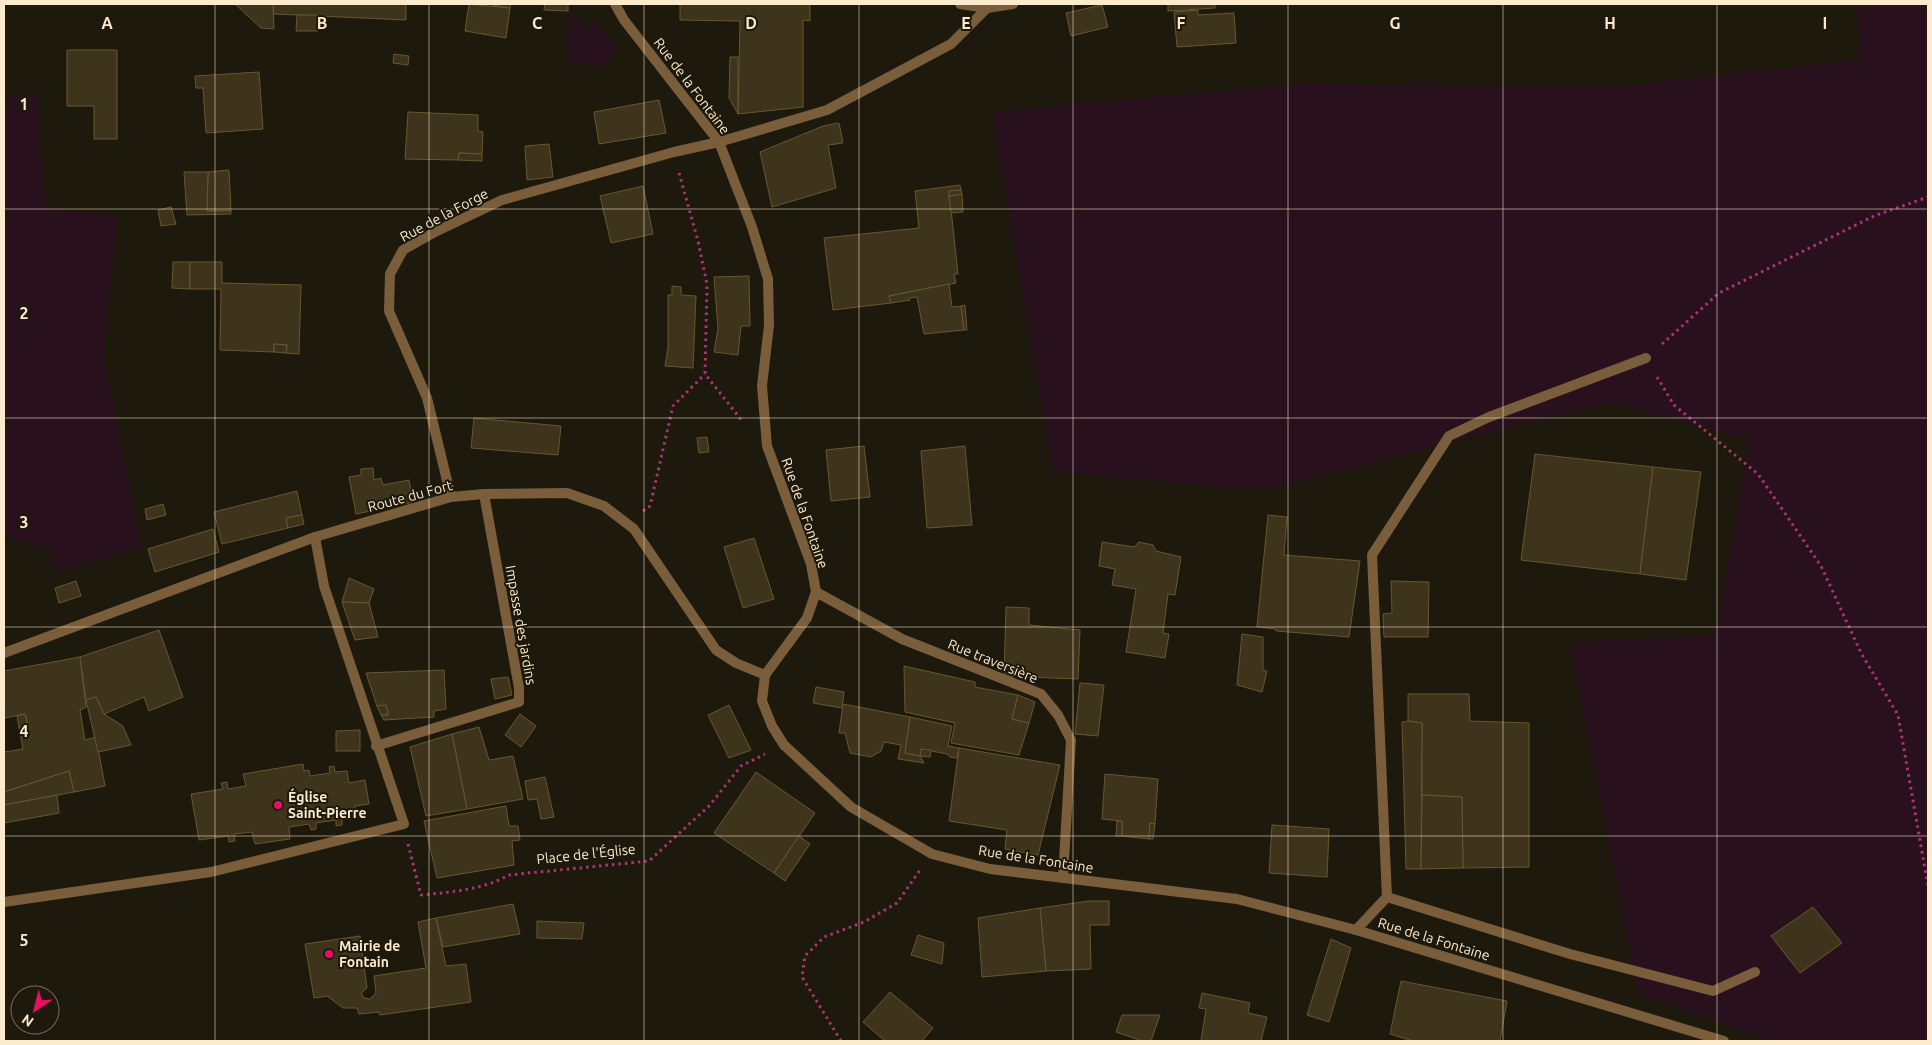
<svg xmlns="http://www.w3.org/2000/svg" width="1932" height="1045" font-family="Ubuntu,sans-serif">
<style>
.green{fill:#28111d}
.building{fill:#3e331b;stroke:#68572e}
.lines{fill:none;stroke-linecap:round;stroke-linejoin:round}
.path{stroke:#a93476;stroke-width:3;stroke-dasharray:2.5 4;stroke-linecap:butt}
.service{stroke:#7a5d3b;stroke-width:10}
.minor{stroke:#7a5d3b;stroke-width:10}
.tertiary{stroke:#7a5d3b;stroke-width:10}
.grid{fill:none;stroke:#fceacd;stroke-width:1;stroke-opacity:0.55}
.poi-dot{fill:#e80e66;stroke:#1e190d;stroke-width:2}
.labels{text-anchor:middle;stroke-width:4;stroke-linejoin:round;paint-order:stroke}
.street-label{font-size:14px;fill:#fceacd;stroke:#1e190d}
.poi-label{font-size:14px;font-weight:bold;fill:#fceacd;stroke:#1e190d;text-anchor:start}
.grid-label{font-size:16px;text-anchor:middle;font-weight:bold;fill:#fceacd;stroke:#1e190d;stroke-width:4;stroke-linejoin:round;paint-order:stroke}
</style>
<rect width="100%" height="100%" fill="#1e190d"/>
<g class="green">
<path d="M1856,4H1928V1041H1775L1638,994L1570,643L1716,635L1749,440L1610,402L1265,490L1053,472L992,112L1312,83L1605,88L1861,59Z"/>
<path d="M568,18H582L581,28L591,29L592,19L617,50L606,65L567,62Z"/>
<path d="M36,93L46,207L118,217L103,356L142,547L55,572L50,549L4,536V99Z"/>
</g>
<g class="building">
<path d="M235,4H273L274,29L261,28Z"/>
<path d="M273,4H406V20L274,14Z"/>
<path d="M469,4L510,8L506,38L465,31Z"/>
<path d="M487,4H511L510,8Z"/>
<path d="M545,4H568V11L544,10Z"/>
<path d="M680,4H810V21L803,20V107L738,114L740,21L680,20Z"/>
<path d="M1168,4H1215V8L1168,11Z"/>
<path d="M1102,5L1108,27L1071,36L1066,13Z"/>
<path d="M1198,10V15L1234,13L1236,43L1177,47L1174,12Z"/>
<path d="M297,15H318V31H296Z"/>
<path d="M67,50H117V139H94V106H67Z"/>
<path d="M394,54L409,56L408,65L393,63Z"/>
<path d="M730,57H738V114L729,98Z"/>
<path d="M259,72L263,129L206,133L203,88H196L195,76Z"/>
<path d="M659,100L666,133L599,144L594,112Z"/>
<path d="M408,112L478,115V131L483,132L482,154L459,153L458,160L405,159Z"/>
<path d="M839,123L843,143L828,145L836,188L772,207L760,152L823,126Z"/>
<path d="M549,144L553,177L527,180L525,146Z"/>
<path d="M459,153L482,154V161L458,160Z"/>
<path d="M229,170L231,211H207L208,172Z"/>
<path d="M184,172H208L207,211H231V214L187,215Z"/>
<path d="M960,185L961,190L949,191L958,274H954L956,283L889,296L891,303L833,310L824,238L919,228L915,191Z"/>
<path d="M643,186L653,234L611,243L600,196Z"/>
<path d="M961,190L962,194L949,196V191Z"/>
<path d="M962,194L963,212L951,213L949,196Z"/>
<path d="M171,207L176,224L161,226L158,210Z"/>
<path d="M173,262H190V289L172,288Z"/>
<path d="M190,262H222V283L301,285L299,354L286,353L287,345L274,344V352L220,350L221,289H190Z"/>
<path d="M749,276L750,326H741L738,355L714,352L718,328L714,277Z"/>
<path d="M949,284L952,307L961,306L964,330L924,334L917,297L909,298L910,300L891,303L889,296Z"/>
<path d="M672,286L681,287V295L696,296L693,368L665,366L668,348V295H672Z"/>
<path d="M965,305L967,330H964L961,306Z"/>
<path d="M274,344L287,345L286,353L274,352Z"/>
<path d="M474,418L561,426L558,455L471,448Z"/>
<path d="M707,437L709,452L699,453L697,438Z"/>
<path d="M864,446L870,497L831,501L826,450Z"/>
<path d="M965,446L972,525L927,528L921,451Z"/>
<path d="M1535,454L1653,467L1640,574L1521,560Z"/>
<path d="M1653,467L1701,472L1686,580L1640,574Z"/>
<path d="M373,468L374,480L381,478L383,485L409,480L413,502L356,514L349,477L361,475V469Z"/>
<path d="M297,491L302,515L286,518L288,528L222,544L214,512Z"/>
<path d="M163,504L166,515L147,520L145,509Z"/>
<path d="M302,515L304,524L288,528L286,518Z"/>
<path d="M1268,515L1287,517L1284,555L1360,561L1349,637L1276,631V629L1257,627Z"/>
<path d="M213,529L219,552L155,572L148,549Z"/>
<path d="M754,538L774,599L743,608L724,547Z"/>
<path d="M1102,542L1134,547L1139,542L1153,545L1156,551L1181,557L1175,595L1168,594L1163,633L1169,634L1165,658L1126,652L1136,589L1112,585L1115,569L1099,566Z"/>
<path d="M349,578L374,589L369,603L342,602Z"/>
<path d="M76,581L81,596L59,603L55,588Z"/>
<path d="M1391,581L1429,582L1428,637H1384L1383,614L1392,613Z"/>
<path d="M342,602L369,603L378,637L355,640Z"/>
<path d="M1006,607L1029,608V625L1080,630L1078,679L1004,676Z"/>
<path d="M159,630L183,697L149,711L144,697L104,714L96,697L86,700L80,657Z"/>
<path d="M1242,634L1263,637V670L1267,671L1262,692L1237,685Z"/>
<path d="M80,657L86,707L80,710L85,740L96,737L105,786L74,792L69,771L4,792V752L23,749L19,727L28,726L25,714L4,718V671Z"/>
<path d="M904,666L975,682V687L1018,695L1012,719L1029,723L1019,755L951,743L955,723L905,712Z"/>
<path d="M444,670L446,709L434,711V717L384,720L381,715H388L386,705L377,706L366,673Z"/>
<path d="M508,677L512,695L495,699L491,679Z"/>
<path d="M1080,683L1104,685L1098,736L1075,734Z"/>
<path d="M816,687L844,692L842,708L813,703Z"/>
<path d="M1408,694H1469L1470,721L1529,723V867L1463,868L1462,797L1422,795V723L1408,721Z"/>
<path d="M1018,695L1035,702L1029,723L1012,719Z"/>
<path d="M96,697L104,714L123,726L131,745L98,752L86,700Z"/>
<path d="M843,704L910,717L905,753L920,756L924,763L898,759L901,745L884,742L881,751L871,757L850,753L845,733H839Z"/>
<path d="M386,705L388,715H381L377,706Z"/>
<path d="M729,705L751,750L729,758L708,715Z"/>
<path d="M25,714L28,726L19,727L17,716Z"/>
<path d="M520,714L536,726L521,747L505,735Z"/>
<path d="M910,717L952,726L948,746L959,748L957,758L950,757L947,754L921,749L920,756L905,753Z"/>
<path d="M1408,721L1422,723L1421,869H1406L1402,722Z"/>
<path d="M479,727L489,760L513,756L523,799L467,809L452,734Z"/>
<path d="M360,730V751H336V731Z"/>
<path d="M452,734L467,809L426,816L410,747Z"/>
<path d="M959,748L1060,765L1038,855L1005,849L1007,830L949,821Z"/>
<path d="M921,749L931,750L930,757L920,756Z"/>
<path d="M303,764L304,771L309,770L310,776L330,773L329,767L334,766L335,772L347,771L349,783L365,780L369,804L355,806L357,818L342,819V825L336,826V820L316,823V829L311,830L309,824L289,827L290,839L255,844L252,832L234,834L235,841L229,842L228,836L199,840L191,794L223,789L221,783L227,782L228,789L246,786L243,774Z"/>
<path d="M69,771L74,792L4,805V792Z"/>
<path d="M756,772L815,813L774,873L714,833Z"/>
<path d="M1105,774L1158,779L1155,824L1150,823L1149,839L1122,836V821L1102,819Z"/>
<path d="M545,777L554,817L541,819L537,799L528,800L525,781Z"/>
<path d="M57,795L59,813L4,823V805Z"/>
<path d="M1422,795L1462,797L1463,868L1421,869Z"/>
<path d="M506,806L509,826H518L520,840L512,841L514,865L437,878L424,821Z"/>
<path d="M1117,821H1122V836H1116Z"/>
<path d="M1150,823L1155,824L1153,839H1149Z"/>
<path d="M1272,825L1329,829L1327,877L1269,873Z"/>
<path d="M799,836L810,844L785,881L774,873Z"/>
<path d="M1089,901H1109V925H1090L1091,969L1046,971L1040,908Z"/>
<path d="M513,904L520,934L443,947L436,918Z"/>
<path d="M1813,907L1842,943L1800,973L1771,936Z"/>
<path d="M1040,908L1046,971L982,977L978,918Z"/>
<path d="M436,918L446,966L466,964L471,1002L380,1015L379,1012L359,1014L357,1008H343L327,996L314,998L305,944L360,936L367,988L361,993L364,998L370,999L376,993L374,976L426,968L418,922Z"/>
<path d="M537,921L584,923L582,939L537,938Z"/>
<path d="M918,935L944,943L942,964L911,955Z"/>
<path d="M1331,939L1351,948L1329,1022L1307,1015Z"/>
<path d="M1401,981L1507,1001L1500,1041H1413L1390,1034Z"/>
<path d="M890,992L933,1028L922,1041H885L863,1022Z"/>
<path d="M1202,993L1250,1003L1248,1013L1267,1017L1261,1041H1201L1206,1009L1199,1008Z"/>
<path d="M1122,1015H1160L1151,1041H1143L1116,1032Z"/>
</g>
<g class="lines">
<g class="path">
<path d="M679,173L698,241L707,284L705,374L743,422"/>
<path d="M1662,344L1719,293L1874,216L1928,197"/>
<path d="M1657,377L1674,405L1758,474L1821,566L1861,653L1898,715L1928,886"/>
<path d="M643,511L650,506L673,406L705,374"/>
<path d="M408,844L421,895C451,892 482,890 509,875L649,861L710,805L741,766L765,754"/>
<path d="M841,1041L802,977L805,956L824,937L864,922L897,903L920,870"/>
</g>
<path class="service" d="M1387,897L1570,954L1713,991L1755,972"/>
<g class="minor">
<path d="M960,4L987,8L1013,4"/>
<path d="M451,497L427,398L389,311L390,274L403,250L435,232L502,200L674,152L719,142L827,110L951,44L987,8"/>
<path d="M816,592L902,639L1041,694L1058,715L1071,740L1063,878"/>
<path d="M4,653L315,537L451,497L484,494L567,493L604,506L634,529L716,650L736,663L765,675"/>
<path d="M376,746L519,702V688L484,494"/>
<path d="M4,902L211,872L404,824L324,586L315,537"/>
<path d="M1356,930L1387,897L1372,555L1449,436L1489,417L1646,358"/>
</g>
<path class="tertiary" d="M615,4L624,20L719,142L752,227L768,279L769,325L762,386L767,446L811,564L816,592L807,618L765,675L762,701L772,726L784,745L851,807L932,854L990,869L1237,899L1356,930L1724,1041"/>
</g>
<path class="grid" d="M215,4V1041M429,4V1041M644,4V1041M859,4V1041M1073,4V1041M1288,4V1041M1503,4V1041M1717,4V1041M4,209H1928M4,418H1928M4,627H1928M4,836H1928"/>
<g class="poi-dot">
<circle cx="278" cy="805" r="5"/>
<circle cx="329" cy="954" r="5"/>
</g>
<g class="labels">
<g class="street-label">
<text transform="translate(692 86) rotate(53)" y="5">Rue de la Fontaine</text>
<text transform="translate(444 215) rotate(-28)" y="5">Rue de la Forge</text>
<text transform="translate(410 496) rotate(-15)" y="5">Route du Fort</text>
<text transform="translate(805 513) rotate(71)" y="5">Rue de la Fontaine</text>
<text transform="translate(521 625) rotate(80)" y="5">Impasse des jardins</text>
<text transform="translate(993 661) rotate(22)" y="5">Rue traversière</text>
<text transform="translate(586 854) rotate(-6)" y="5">Place de l'Église</text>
<text transform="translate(1036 859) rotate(9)" y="5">Rue de la Fontaine</text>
<text transform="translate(1434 939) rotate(17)" y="5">Rue de la Fontaine</text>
</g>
<g class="poi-label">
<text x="288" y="802">Église<tspan x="288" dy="16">Saint-Pierre</tspan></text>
<text x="339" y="951">Mairie de<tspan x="339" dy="16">Fontain</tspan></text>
</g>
</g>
<g class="grid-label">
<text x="107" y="29">A</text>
<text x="322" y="29">B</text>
<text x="537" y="29">C</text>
<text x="751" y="29">D</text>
<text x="966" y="29">E</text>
<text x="1181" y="29">F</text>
<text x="1395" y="29">G</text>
<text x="1610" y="29">H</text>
<text x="1825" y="29">I</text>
<text x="24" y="110">1</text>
<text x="24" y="319">2</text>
<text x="24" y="528">3</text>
<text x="24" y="737">4</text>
<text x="24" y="946">5</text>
</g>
<rect width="1932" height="1045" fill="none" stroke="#fceacd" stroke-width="10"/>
<g transform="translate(35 1010) rotate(215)"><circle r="24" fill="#1e190d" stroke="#776d5a"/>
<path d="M0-4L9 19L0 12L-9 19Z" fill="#e80e66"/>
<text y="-8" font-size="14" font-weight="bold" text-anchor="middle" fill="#fceacd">N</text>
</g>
</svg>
